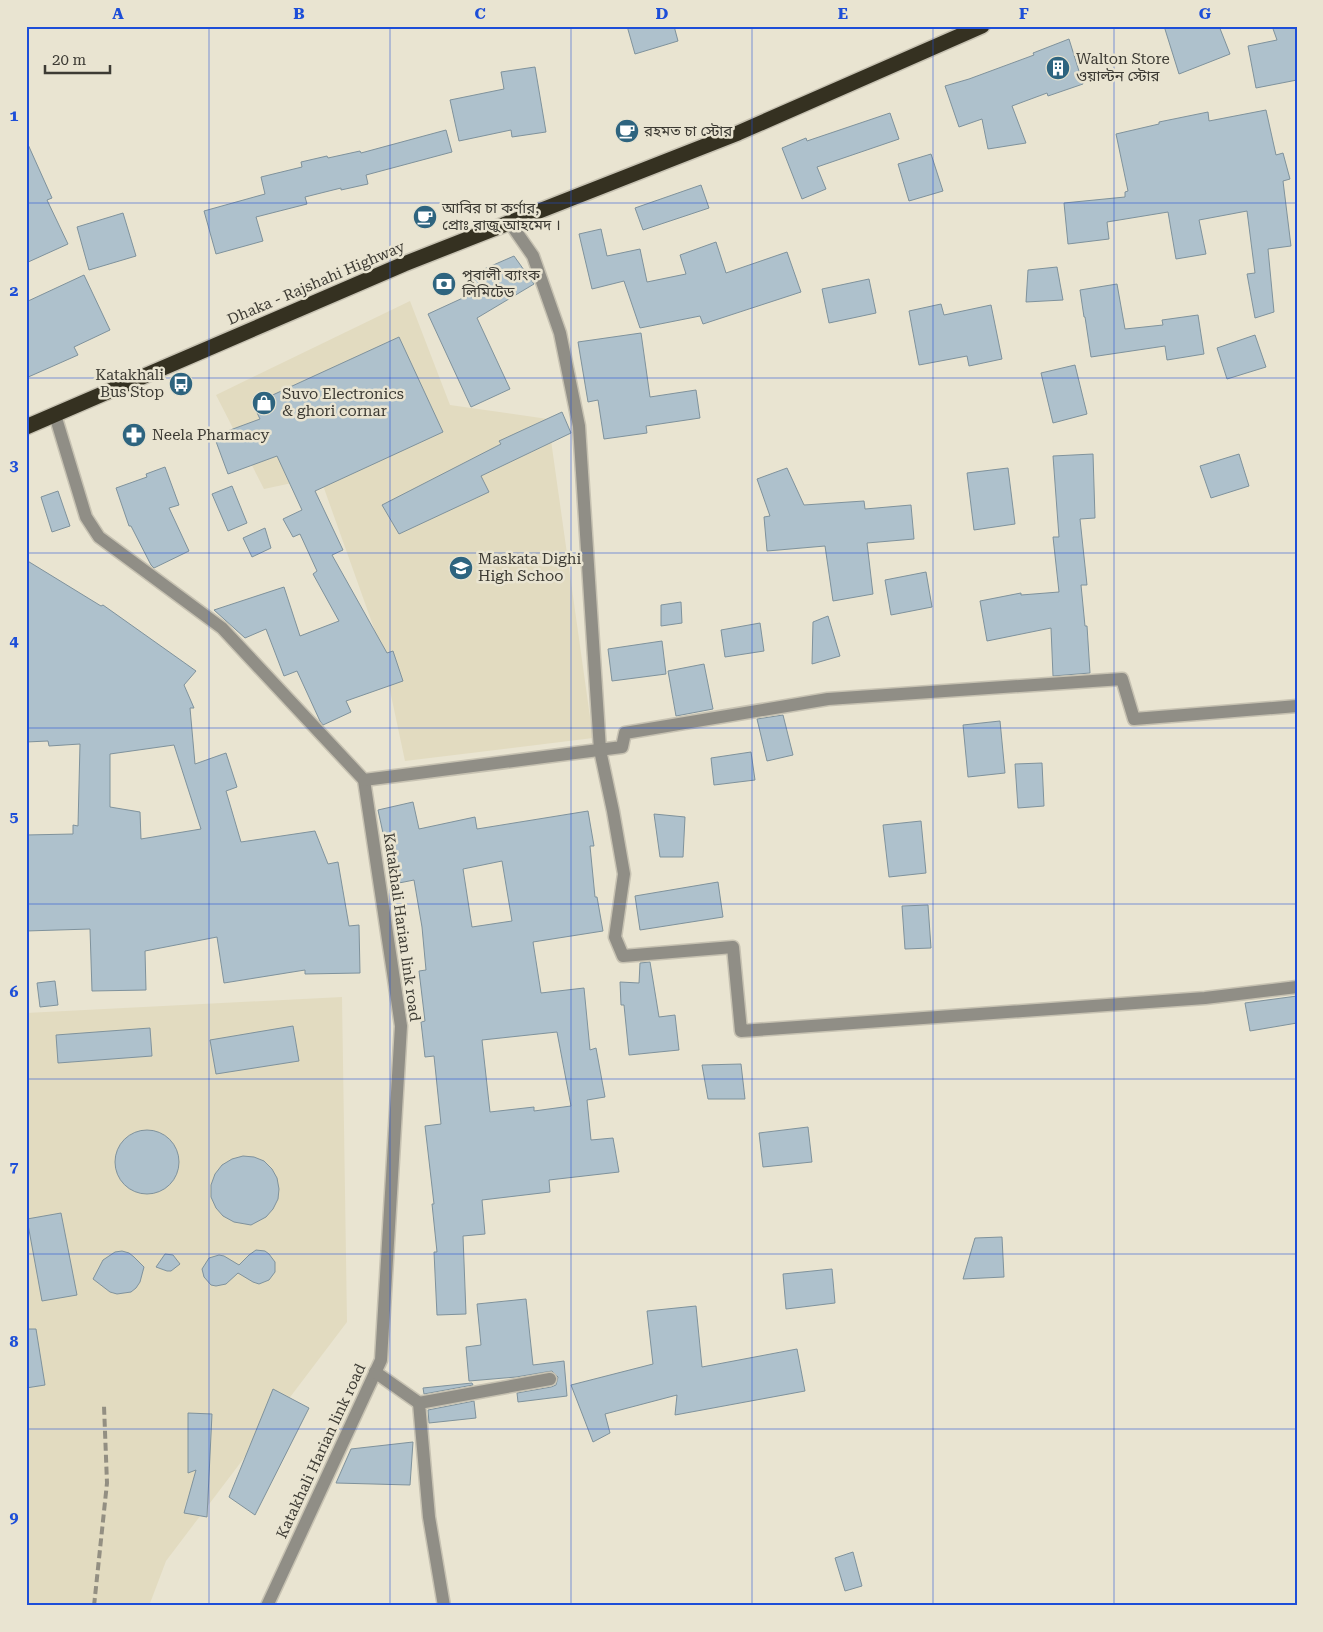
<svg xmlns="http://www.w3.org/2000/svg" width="1323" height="1632" font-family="'Roboto Serif','Noto Sans Bengali',serif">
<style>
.built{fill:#e2dbc0}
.building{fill:#aec1cc;stroke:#7f929c;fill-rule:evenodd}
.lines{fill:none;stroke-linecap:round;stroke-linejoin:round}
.minor-casing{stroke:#c7c2b2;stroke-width:15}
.highway-casing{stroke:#c7c2b2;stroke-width:18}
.minor{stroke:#908e86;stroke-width:12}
.highway{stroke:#353121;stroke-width:15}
.rail{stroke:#938f82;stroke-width:4;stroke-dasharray:8 4;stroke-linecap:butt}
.grid{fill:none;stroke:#1d4ed8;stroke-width:1;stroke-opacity:0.55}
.labels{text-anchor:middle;stroke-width:5;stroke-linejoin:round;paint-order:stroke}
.poi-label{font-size:15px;fill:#3d3b34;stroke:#e9e4d1;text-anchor:start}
.street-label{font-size:15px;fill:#3d3b34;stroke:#e9e4d1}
.neatline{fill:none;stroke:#1d4ed8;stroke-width:2}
.grid-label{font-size:16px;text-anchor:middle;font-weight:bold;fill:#1d4ed8}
</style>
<rect width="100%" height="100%" fill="#e9e4d1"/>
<g class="built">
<path d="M410,301L450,405L548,419L593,738L405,761L381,648L320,477L264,489L216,395Z"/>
<path d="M342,997L347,1322L166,1561L149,1606H26V1013Z"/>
</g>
<g class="building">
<path d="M627,26H674L678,41L635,54Z"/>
<path d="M1164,26H1219L1230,54L1179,74Z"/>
<path d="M1272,26H1297V80L1256,88L1248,46L1277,40Z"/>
<path d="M1069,39L1083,84L1048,96L1047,93L1012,106L1026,143L988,149L982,119L959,127L945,86L969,79L1034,55L1033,53Z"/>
<path d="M535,67L546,132L512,137L511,130L459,141L450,100L504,89L501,72Z"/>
<path d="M1266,110L1276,155L1283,153L1290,179L1283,181L1291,246L1268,249L1274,312L1255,318L1247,274L1255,273L1247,211L1199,220L1206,254L1176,259L1168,212L1107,222L1109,239L1068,244L1064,203L1125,197V192L1128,191L1116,134L1159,124V122L1208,112L1209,121Z"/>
<path d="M890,113L899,139L817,167L826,189L802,199L782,148L806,138L807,141Z"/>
<path d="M446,130L452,152L366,175L368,184L341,190V188L305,197L307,204L256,217L263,241L216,254L204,211L265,194L261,177L302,167L301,162L327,156L328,158L360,151L361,153Z"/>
<path d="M26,140L52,198L47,200L68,244L26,263Z"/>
<path d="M931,154L943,191L909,201L898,164Z"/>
<path d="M701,185L709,208L643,230L635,208Z"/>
<path d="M123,213L136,256L89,270L77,227Z"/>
<path d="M601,229L607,256L640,249L647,282L686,274L680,255L716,242L726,273L787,252L801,292L703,324L700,316L640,328L624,281L592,289L579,234Z"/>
<path d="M514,256L534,284L477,318L510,389L471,407L428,314L478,291L468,276Z"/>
<path d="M1057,267L1063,300L1026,302L1028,270Z"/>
<path d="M84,275L110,330L74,347L78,355L26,378V302Z"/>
<path d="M869,279L876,313L829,323L822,289Z"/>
<path d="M1117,284L1125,329L1163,325L1162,320L1198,315L1204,354L1167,360L1165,346L1091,357L1085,317H1084L1080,290Z"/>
<path d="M941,304L944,315L991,305L1002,359L969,366L967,356L919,365L909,311Z"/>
<path d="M641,333L650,397L696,390L700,418L646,426L647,433L604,439L598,400L588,402L578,342Z"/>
<path d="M1255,335L1266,367L1227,379L1217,348Z"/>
<path d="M399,337L443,432L315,491L343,550L332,555L387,653L393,651L403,681L346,701L351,712L323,725L320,721L297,671L284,676L266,629L245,638L214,610L284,587L300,636L339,621L313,574L317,571L300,534L293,537L283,519L302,510L277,456L228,474L214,436L260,419L253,404Z"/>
<path d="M1075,365L1087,414L1053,423L1041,373Z"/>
<path d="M562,412L571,433L481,476L489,492L399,534L382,505L501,444L499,441Z"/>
<path d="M1093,454L1095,518L1080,519L1087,585H1081L1085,626H1087L1090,673L1053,676L1051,628L987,641L980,601L1021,593V595L1059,592L1053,537H1059L1053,456Z"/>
<path d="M1239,454L1249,486L1211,498L1200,466Z"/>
<path d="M165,467L179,505L169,508L189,551L154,568L151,565L131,526H129L116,488L147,477L146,474Z"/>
<path d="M787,468L804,505L864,501L865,509L911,505L914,539L867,543L873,594L833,601L825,546L767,551L764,517L770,516L757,479Z"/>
<path d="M1008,468L1015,524L974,530L967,473Z"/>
<path d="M232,486L247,523L228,531L212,494Z"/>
<path d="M58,491L70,526L52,532L41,497Z"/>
<path d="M265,528L271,548L252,557L243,538Z"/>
<path d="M26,560L101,606L103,605L196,671L184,685L194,708H190L195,764L226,753L237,787L226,791L241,842L315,831L328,864L338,862L349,926L359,925L360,973L305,974V970L224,983L217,937L145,951L146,990L92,991L90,929L26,931V835L73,834V825L78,826L80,744L49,746L48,741L26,742ZM174,745L201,829L141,839L140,812L110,807V754Z"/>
<path d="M926,572L932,607L891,615L885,580Z"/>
<path d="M681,602L682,623L661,626V605Z"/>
<path d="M828,616L840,656L812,664L813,622Z"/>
<path d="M760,623L764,651L725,657L721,630Z"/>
<path d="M662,641L666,674L612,681L608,649Z"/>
<path d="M704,664L713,709L676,716L668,671Z"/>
<path d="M783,715L793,755L767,761L757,719Z"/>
<path d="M1000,721L1005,773L968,777L963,725Z"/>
<path d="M751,752L755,780L714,785L711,758Z"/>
<path d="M1042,763L1044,806L1018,808L1015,764Z"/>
<path d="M413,802L419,829L475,817L477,829L588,811L594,846H590L595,897H597L603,931L533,942L541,993L584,988L590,1050L596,1048L605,1097L587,1100L591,1140L613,1138L619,1172L549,1180L550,1192L482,1200L485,1234L463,1236L466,1314L437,1315L434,1252H437L432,1204H434L425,1126L441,1124L434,1056L425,1057L421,1022L425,1021L419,971L426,970L422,927L414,880L394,884L378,810ZM502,861L512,921L472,927L463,869ZM557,1032L571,1106L534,1111V1107L490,1112L482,1040Z"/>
<path d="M654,814L685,817L683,857H660Z"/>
<path d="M921,821L926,873L889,877L883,825Z"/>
<path d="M718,882L723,917L640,930L635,896Z"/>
<path d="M928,905L931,948L905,949L902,906Z"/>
<path d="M650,962L659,1017L675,1015L679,1050L629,1055L624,1005H621L620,982L639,983L640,963Z"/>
<path d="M55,981L58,1005L40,1007L37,983Z"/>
<path d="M1297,996V1023L1250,1031L1245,1003Z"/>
<path d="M293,1026L299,1061L216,1074L210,1040Z"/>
<path d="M150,1028L152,1056L58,1063L56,1035Z"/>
<path d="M741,1064L745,1099H708L702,1065Z"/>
<path d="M808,1127L812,1162L763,1167L759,1133Z"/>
<circle cx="147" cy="1162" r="32"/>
<path d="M243,1156L254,1157L264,1161L272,1169L277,1178L279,1189L278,1199L273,1209L266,1217L251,1225L234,1222L223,1216L216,1208L211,1197V1185L215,1174L222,1165L232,1159Z"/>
<path d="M61,1213L77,1295L42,1301L27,1219Z"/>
<path d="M1002,1237L1004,1277L963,1279L975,1238Z"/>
<path d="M256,1250L265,1251L269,1254L275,1262V1272L269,1280L259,1284L253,1282L238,1273L226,1284L216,1286L211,1285L204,1277L202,1269L209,1258L219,1255L224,1256L239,1265L249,1255Z"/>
<path d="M122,1251L129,1253L134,1257L144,1267L140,1282L136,1288L131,1292L117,1294L110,1292L93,1279L103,1260L115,1252Z"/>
<path d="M165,1254L173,1255L180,1264L171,1271H167L156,1267Z"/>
<path d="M832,1269L835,1303L786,1309L783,1274Z"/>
<path d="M526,1299L533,1365L564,1361L567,1396L518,1402L517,1393L551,1387L556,1385L558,1377L552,1371L516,1377L469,1381L466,1347L481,1345L477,1304Z"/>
<path d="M696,1306L702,1367L797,1349L805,1391L675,1415L677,1395L605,1414L610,1433L593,1442L571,1385L653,1364L647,1311Z"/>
<path d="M26,1329H36L45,1385L26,1388Z"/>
<path d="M472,1383L473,1385L424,1394L423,1388Z"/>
<path d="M273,1389L309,1408L255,1515L229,1497Z"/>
<path d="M474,1401L476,1418L429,1423L428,1410Z"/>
<path d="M188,1413L212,1414L207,1517L184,1513L196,1470L188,1473Z"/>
<path d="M413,1442L410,1485L336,1483L351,1449Z"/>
<path d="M853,1552L862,1586L845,1591L835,1558Z"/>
</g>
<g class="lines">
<g class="minor-casing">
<g id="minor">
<path d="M510,223L533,256L560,333L579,426L600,750L613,811L624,874L615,937L623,956L733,947L741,1031L1205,998L1297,987"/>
<path d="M55,415L86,517L99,537L222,628L364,780L401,1026L381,1360L267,1606"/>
<path d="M364,780L622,747L625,733L828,699L1122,679L1134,719L1297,706"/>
<path d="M375,1372L419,1403"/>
<path d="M444,1606L429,1517L419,1403L550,1379"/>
</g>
</g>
<g class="highway-casing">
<path id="highway" d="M26,427L404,264L738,133L982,26"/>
</g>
<use href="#minor" class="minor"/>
<use href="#highway" class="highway"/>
<path class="rail" d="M94,1606L107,1483L104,1406"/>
</g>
<path class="grid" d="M209,26V1606M390,26V1606M571,26V1606M752,26V1606M933,26V1606M1114,26V1606M26,203H1297M26,378H1297M26,553H1297M26,728H1297M26,904H1297M26,1079H1297M26,1254H1297M26,1429H1297"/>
<defs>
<g id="building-disc" transform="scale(1.25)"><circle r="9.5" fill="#2e647f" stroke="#e9e4d1"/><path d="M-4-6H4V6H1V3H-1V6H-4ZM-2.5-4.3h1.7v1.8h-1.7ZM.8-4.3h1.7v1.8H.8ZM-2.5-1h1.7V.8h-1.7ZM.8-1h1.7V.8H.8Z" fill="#fff"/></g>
<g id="cafe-disc" transform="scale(1.25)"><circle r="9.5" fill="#2e647f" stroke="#e9e4d1"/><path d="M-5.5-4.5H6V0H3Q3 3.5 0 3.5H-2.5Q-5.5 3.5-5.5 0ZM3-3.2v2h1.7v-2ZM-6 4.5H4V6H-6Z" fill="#fff"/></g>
<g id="bank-disc" transform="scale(1.25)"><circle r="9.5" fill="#2e647f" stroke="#e9e4d1"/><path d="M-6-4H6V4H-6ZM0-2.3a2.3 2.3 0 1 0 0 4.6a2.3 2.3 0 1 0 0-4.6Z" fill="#fff"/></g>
<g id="bus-disc" transform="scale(1.25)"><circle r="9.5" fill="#2e647f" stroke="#e9e4d1"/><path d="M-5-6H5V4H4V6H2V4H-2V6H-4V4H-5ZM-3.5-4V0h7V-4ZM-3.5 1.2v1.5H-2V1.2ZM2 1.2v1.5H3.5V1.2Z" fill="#fff"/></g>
<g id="shop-disc" transform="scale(1.25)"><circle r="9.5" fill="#2e647f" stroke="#e9e4d1"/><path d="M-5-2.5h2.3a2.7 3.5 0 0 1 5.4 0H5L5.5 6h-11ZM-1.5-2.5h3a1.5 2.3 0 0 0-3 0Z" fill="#fff"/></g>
<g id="pharmacy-disc" transform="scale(1.25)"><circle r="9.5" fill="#2e647f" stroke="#e9e4d1"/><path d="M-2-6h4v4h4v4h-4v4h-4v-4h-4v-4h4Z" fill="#fff"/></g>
<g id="university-disc" transform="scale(1.25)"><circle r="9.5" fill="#2e647f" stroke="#e9e4d1"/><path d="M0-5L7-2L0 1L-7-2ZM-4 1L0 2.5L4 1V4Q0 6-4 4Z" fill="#fff"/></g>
</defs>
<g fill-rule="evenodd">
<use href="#building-disc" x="1058" y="68"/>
<use href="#cafe-disc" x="627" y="131"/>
<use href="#cafe-disc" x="425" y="217"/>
<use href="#bank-disc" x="444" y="284"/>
<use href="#bus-disc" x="181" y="384"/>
<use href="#shop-disc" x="264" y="403"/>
<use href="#pharmacy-disc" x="134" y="435"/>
<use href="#university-disc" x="461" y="568"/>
</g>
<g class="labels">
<g class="poi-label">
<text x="1076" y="64">Walton Store<tspan x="1076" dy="17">ওয়াল্টন স্টোর</tspan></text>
<text x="644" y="136">রহমত চা স্টোর</text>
<text x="442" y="213">আবির চা কর্ণার,<tspan x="442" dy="17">প্রোঃ রাজু আহমেদ ।</tspan></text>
<text x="462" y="280">পূবালী ব্যাংক<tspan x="462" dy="17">লিমিটেড</tspan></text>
<text x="164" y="380" text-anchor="end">Katakhali<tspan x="164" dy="17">Bus Stop</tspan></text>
<text x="282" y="399">Suvo Electronics<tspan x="282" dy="17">&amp; ghori cornar</tspan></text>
<text x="152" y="440">Neela Pharmacy</text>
<text x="478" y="564">Maskata Dighi<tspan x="478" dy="17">High Schoo</tspan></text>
</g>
<g class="street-label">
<text transform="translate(316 283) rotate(-23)" y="5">Dhaka - Rajshahi Highway</text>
<text transform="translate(402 927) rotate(82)" y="5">Katakhali Harian link road</text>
<text transform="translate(321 1451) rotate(-65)" y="5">Katakhali Harian link road</text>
</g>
</g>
<rect width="1323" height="1632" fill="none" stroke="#e9e4d1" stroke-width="55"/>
<path d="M45 65v8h65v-8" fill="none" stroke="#3d3b34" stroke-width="2.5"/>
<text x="52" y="65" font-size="15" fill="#3d3b34" stroke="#e9e4d1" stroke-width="4" paint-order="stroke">20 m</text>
<rect x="28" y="28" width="1268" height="1576" class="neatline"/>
<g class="grid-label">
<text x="118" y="19">A</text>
<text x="299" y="19">B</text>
<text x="480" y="19">C</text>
<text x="662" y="19">D</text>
<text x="843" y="19">E</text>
<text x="1024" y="19">F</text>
<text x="1205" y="19">G</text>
<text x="14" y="121">1</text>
<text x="14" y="296">2</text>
<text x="14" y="471">3</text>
<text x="14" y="646">4</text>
<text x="14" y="822">5</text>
<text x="14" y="997">6</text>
<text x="14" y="1172">7</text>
<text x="14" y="1347">8</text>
<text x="14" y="1523">9</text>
</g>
</svg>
